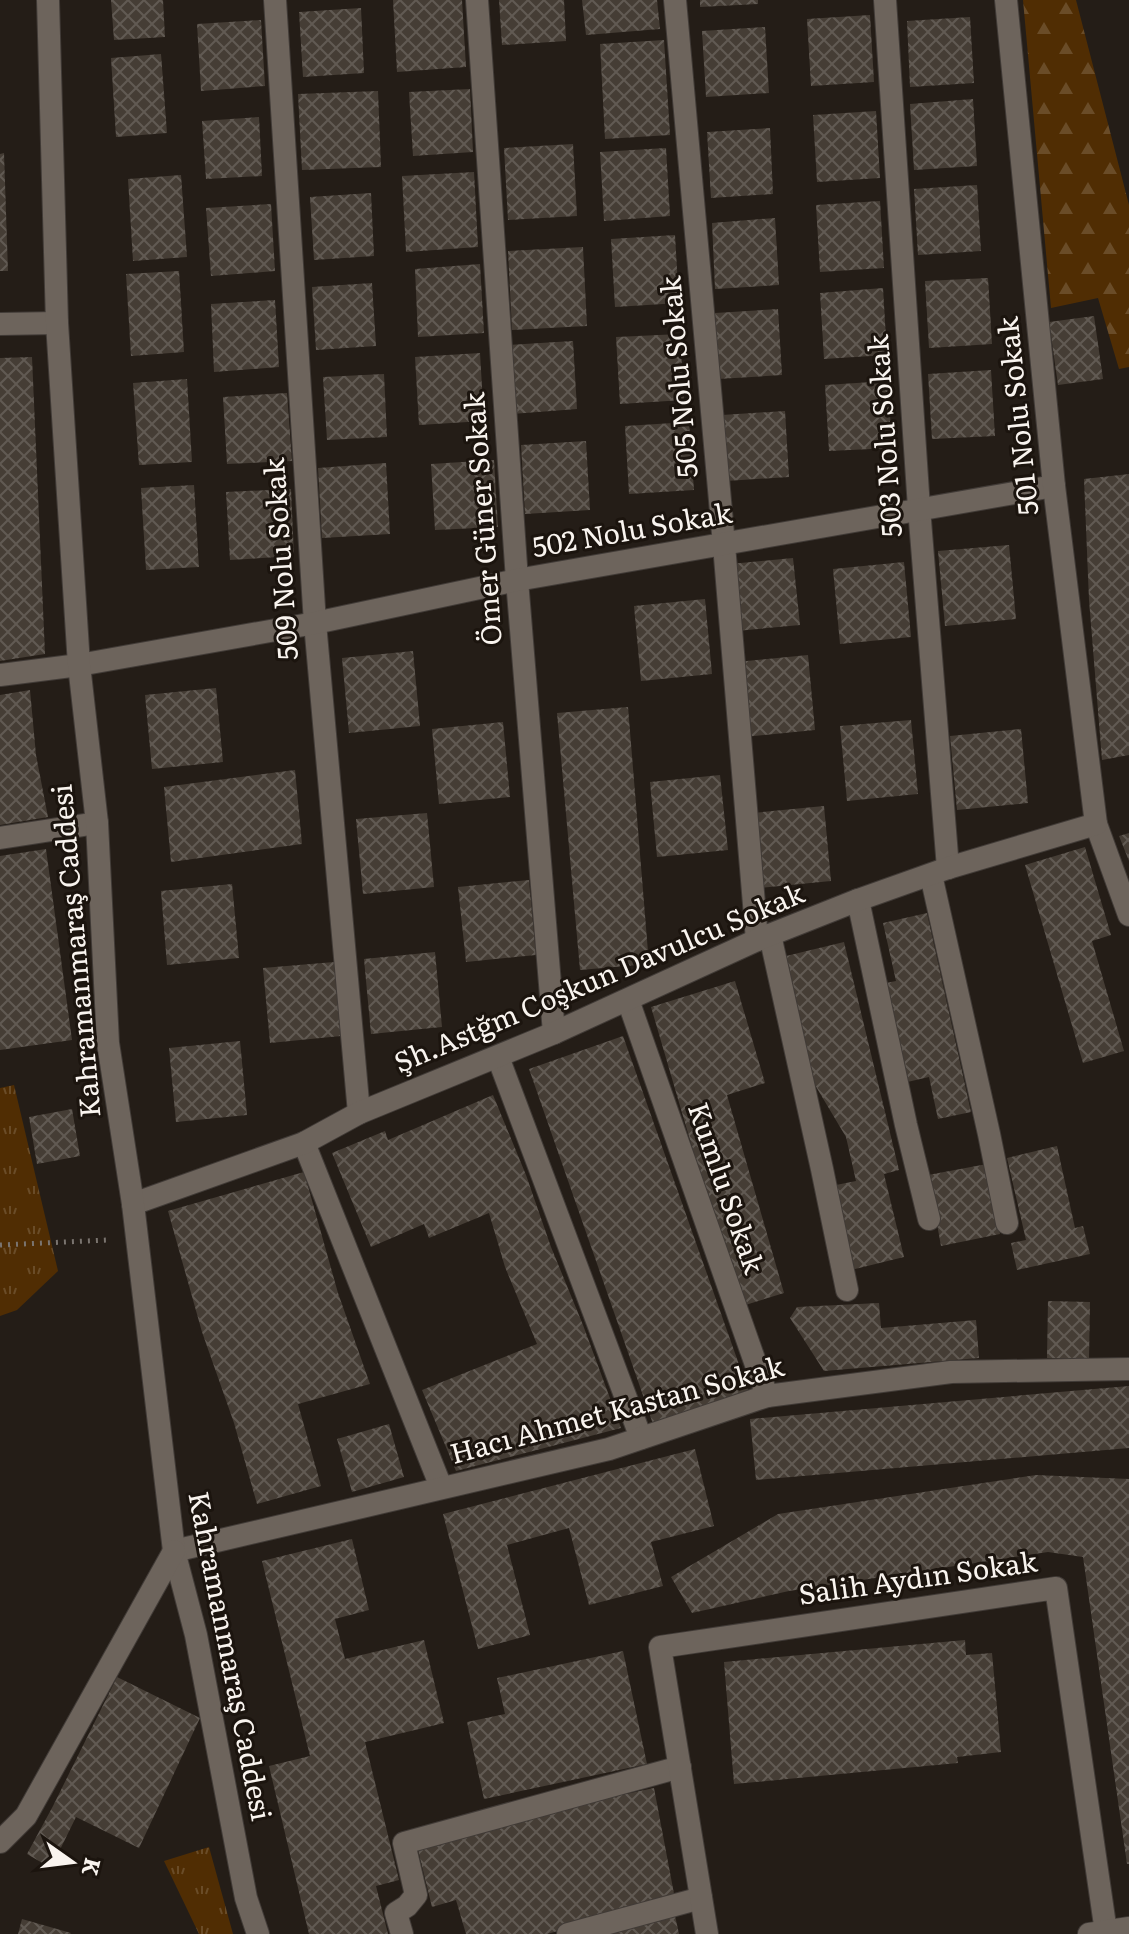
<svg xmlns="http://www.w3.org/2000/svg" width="1129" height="1934" font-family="Literata,serif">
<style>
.forest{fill:url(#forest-firs)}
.park{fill:url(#park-tufts)}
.building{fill:url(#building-cross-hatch)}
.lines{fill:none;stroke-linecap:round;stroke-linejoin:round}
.pedestrian-casing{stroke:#413b37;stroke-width:24}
.minor-casing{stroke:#413b37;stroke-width:24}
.tertiary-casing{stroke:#413b37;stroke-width:24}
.path{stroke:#7a746f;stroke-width:5;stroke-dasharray:2 6;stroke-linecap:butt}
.pedestrian{stroke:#6d645c;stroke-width:22}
.minor{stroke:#6d645c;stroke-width:22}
.tertiary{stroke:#6d645c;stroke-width:22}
.labels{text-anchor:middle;stroke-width:6;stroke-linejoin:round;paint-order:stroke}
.street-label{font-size:28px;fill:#f9f4ef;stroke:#1b140e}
</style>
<defs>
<pattern id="forest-firs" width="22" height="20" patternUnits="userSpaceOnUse" patternTransform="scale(2)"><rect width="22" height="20" fill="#502d03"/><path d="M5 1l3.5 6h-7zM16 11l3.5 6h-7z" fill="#6a4c28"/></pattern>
<pattern id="park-tufts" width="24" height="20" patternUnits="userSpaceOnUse" patternTransform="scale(2)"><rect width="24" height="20" fill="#502d03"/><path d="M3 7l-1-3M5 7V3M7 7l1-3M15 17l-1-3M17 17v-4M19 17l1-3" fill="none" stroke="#6a4c28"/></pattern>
<pattern id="building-cross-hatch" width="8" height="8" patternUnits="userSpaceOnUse" patternTransform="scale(2)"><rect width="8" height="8" fill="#453d35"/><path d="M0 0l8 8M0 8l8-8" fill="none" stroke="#615a53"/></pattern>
</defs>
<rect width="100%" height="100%" fill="#241d17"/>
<path class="forest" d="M1023,0H1076L1129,205V367L1119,369L1098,298L1051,308Z"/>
<g class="park">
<path d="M14,1085L58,1271L17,1310L0,1316V1088Z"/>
<path d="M209,1847L233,1934H199L164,1861Z"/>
</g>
<g class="building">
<path d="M111,0H163L165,37L114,40Z"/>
<path d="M393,0H462L466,67L397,72Z"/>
<path d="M499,0H564L566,41L502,45Z"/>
<path d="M582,0H657L660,29L586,35Z"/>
<path d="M700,0H758V4L700,7Z"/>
<path d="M361,8L364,73L303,77L299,12Z"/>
<path d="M870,15L874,82L811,86L807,19Z"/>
<path d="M970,17L974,83L910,87L907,21Z"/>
<path d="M261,20L265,86L201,91L197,24Z"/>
<path d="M765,27L769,93L706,97L702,31Z"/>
<path d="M664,40L670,135L605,139L600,44Z"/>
<path d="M161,54L167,133L116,137L111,58Z"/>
<path d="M470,89L473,152L413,156L409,92Z"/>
<path d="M378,91L381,167L302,170L298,94Z"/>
<path d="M973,99L977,166L914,170L910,104Z"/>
<path d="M876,111L880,178L817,182L813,115Z"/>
<path d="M259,117L262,176L206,179L202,121Z"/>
<path d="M770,128L773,194L711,198L707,132Z"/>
<path d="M573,144L577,216L508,220L504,148Z"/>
<path d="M666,148L670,216L604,221L600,152Z"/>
<path d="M4,153L8,271H0V154Z"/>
<path d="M474,172L478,247L406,252L402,176Z"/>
<path d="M181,175L187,257L133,261L128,179Z"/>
<path d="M977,185L981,251L918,255L914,189Z"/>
<path d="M371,193L374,256L314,260L310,197Z"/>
<path d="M880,201L884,268L820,272L816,205Z"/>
<path d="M271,204L275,271L211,276L206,208Z"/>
<path d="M775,218L779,285L715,289L712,223Z"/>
<path d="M675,235L679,303L615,307L611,239Z"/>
<path d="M583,247L587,326L512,330L508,251Z"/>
<path d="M480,264L484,333L418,337L415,269Z"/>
<path d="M179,271L184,352L131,356L126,274Z"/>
<path d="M988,278L992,344L929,348L925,281Z"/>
<path d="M372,283L376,346L316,350L312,287Z"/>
<path d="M883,288L887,355L824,359L820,293Z"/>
<path d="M275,300L279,367L214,372L211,304Z"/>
<path d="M778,309L782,375L718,379L715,313Z"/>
<path d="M1094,316L1103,379L1058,385L1049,322Z"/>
<path d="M680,334L684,400L620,404L616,337Z"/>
<path d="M573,341L577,409L512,414L508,345Z"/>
<path d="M480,353L484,421L419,425L415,357Z"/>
<path d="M32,357L45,654L0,661V358Z"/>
<path d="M991,370L995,436L932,439L928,374Z"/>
<path d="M384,374L387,437L327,440L323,377Z"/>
<path d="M187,379L192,462L139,465L133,383Z"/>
<path d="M888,381L892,448L829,451L825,385Z"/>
<path d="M287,393L292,461L227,464L223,397Z"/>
<path d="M785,411L789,477L726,481L722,415Z"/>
<path d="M689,422L694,490L629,494L625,426Z"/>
<path d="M586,441L590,510L525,514L521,445Z"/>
<path d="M494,460L498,527L435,530L431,464Z"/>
<path d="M386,463L390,534L322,538L318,468Z"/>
<path d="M1129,474V755L1102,760L1089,600L1084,479Z"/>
<path d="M194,485L199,567L146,570L141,488Z"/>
<path d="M291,489L294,556L230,560L226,492Z"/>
<path d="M1009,545L1016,619L945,626L938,551Z"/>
<path d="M793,558L800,625L736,631L730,564Z"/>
<path d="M904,562L911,637L840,644L833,569Z"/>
<path d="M705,599L712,674L641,681L634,606Z"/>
<path d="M413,651L420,726L349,733L342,658Z"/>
<path d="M808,655L815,730L744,737L737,662Z"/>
<path d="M216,688L223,762L152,769L145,695Z"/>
<path d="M30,690L36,755L48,817L0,825V695Z"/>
<path d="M628,707L649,964L580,970L557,713Z"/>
<path d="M911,720L918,794L847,801L840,726Z"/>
<path d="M503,722L510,797L439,804L432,729Z"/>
<path d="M1021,729L1028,803L957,810L950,736Z"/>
<path d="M295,770L302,844L171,862L164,787Z"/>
<path d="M720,775L728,850L657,857L650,782Z"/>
<path d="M824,806L831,881L759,888L753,813Z"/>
<path d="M427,813L434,887L363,894L356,819Z"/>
<path d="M1129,833V861L1119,836Z"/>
<path d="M1085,847L1111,935L1092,941L1124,1051L1083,1063L1025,865Z"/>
<path d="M46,849L72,1040L0,1050V856Z"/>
<path d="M529,880L536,955L466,962L458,887Z"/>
<path d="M232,884L239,958L167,965L161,891Z"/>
<path d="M927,913L971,1112L938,1119L929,1077L903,1083L881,984L896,981L883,923Z"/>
<path d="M844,942L899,1170L884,1174L904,1257L851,1270L831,1186L856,1181L846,1137L812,1080L782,957Z"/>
<path d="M435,952L442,1027L371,1034L364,959Z"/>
<path d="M334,962L341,1036L270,1043L263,968Z"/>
<path d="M735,981L765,1083L727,1095L784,1293L739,1307L651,1007Z"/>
<path d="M623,1036L748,1390L653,1424L529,1069Z"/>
<path d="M240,1041L247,1115L176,1122L169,1048Z"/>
<path d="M493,1095L526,1175L551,1247L583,1325L621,1428L456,1471L422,1390L537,1344L505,1267L489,1213L429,1238L424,1224L371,1247L332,1153L385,1131L388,1140Z"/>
<path d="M72,1109L80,1156L37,1164L29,1117Z"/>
<path d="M1057,1146L1075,1228L1083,1226L1090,1254L1017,1270L1011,1243L1026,1240L1007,1158Z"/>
<path d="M987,1164L1000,1234L941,1246L928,1175Z"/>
<path d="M304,1172L338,1293L370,1384L298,1404L321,1486L257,1504L234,1423L202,1332L168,1211Z"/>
<path d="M1048,1301L1090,1302L1089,1359L1047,1358Z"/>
<path d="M879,1303L881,1328L976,1320L979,1358L824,1371L790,1318L797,1307Z"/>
<path d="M1129,1386V1448L756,1480L750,1419Z"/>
<path d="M389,1424L404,1477L352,1492L337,1439Z"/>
<path d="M695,1449L714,1526L651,1542L663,1586L589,1605L569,1528L507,1545L530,1635L478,1649L443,1514Z"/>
<path d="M1036,1475L1129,1479V1864H1127L1083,1557L1048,1552L789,1591L692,1613L671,1577L778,1514Z"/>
<path d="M352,1539L369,1610L335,1619L345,1659L424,1640L444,1723L365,1742L399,1880L376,1886L388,1934H309L269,1766L310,1756L262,1561Z"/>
<path d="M965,1640L966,1655L992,1653L1001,1752L957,1757L958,1763L734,1784L724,1662Z"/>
<path d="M623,1651L647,1764L484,1799L467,1722L505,1714L497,1678Z"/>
<path d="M117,1677L200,1718L139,1848L76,1817L51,1868L27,1854L53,1806Z"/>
<path d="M654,1788L675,1899L547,1934H466L456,1900L432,1907L418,1850L536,1813Z"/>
<path d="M674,1911L679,1934H606Z"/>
<path d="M22,1919L71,1933L70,1934H18Z"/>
</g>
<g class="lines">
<g class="pedestrian-casing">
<g id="pedestrian">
<path d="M1096,824L1129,915"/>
<path d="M931,875L989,1134L1007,1223"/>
<path d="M858,900L906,1125L929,1219"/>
<path d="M770,935L822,1169L847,1290"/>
<path d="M568,1934L701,1898"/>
</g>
</g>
<g class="minor-casing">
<g id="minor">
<path d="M275,0L315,623L359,1113"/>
<path d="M477,0L517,580L554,1033"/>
<path d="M675,0L724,545L757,940"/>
<path d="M885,0L919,508L948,868"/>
<path d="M0,324L57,323"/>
<path d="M0,675L79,665L315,623L517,580L1054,486"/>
<path d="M0,838L97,823"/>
<path d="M628,1000L767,1396"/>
<path d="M498,1057L641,1438"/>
<path d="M304,1143L441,1487"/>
<path d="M133,1204L304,1143L359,1113L554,1033L757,940L858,900L948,868L1096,824L1054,486L1006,0"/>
<path d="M174,1551L609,1449L767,1396L951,1372L1129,1369"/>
<path d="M402,1934L396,1913L407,1906L416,1895L404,1843L680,1767"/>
<path d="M707,1934L660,1647L1056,1588L1106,1932"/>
<path d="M1089,1934L1129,1928"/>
</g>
</g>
<g class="tertiary-casing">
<g id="tertiary">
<path d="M48,0L57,323L79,665L97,823L108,1043L133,1204L174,1551L196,1635L246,1898L258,1934"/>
<path d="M0,1842L26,1816L174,1551"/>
</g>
</g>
<path class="path" d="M0,1245L108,1240"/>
<use href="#pedestrian" class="pedestrian"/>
<use href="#minor" class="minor"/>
<use href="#tertiary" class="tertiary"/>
</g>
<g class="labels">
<g class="street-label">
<text transform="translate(679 377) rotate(-95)" y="10">505 Nolu Sokak</text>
<text transform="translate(1018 416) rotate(-96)" y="10">501 Nolu Sokak</text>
<text transform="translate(885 436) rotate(-94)" y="10">503 Nolu Sokak</text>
<text transform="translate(483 519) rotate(-94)" y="10">Ömer Güner Sokak</text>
<text transform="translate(632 530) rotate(-10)" y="10">502 Nolu Sokak</text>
<text transform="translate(281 559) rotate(-94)" y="10">509 Nolu Sokak</text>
<text transform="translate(76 951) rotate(-95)" y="10">Kahramanmaraş Caddesi</text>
<text transform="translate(599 978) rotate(-23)" y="10">Şh.Astğm Coşkun Davulcu Sokak</text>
<text transform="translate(726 1188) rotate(71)" y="10">Kumlu Sokak</text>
<text transform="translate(617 1410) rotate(-15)" y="10">Hacı Ahmet Kastan Sokak</text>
<text transform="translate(918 1578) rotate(-8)" y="10">Salih Aydın Sokak</text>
<text transform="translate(230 1656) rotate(79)" y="10">Kahramanmaraş Caddesi</text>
</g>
</g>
<g transform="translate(72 1862) rotate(104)" stroke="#1b140e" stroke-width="6" paint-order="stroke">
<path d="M0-6L14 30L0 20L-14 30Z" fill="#f9f4ef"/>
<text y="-12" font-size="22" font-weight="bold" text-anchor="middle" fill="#f9f4ef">K</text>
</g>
</svg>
